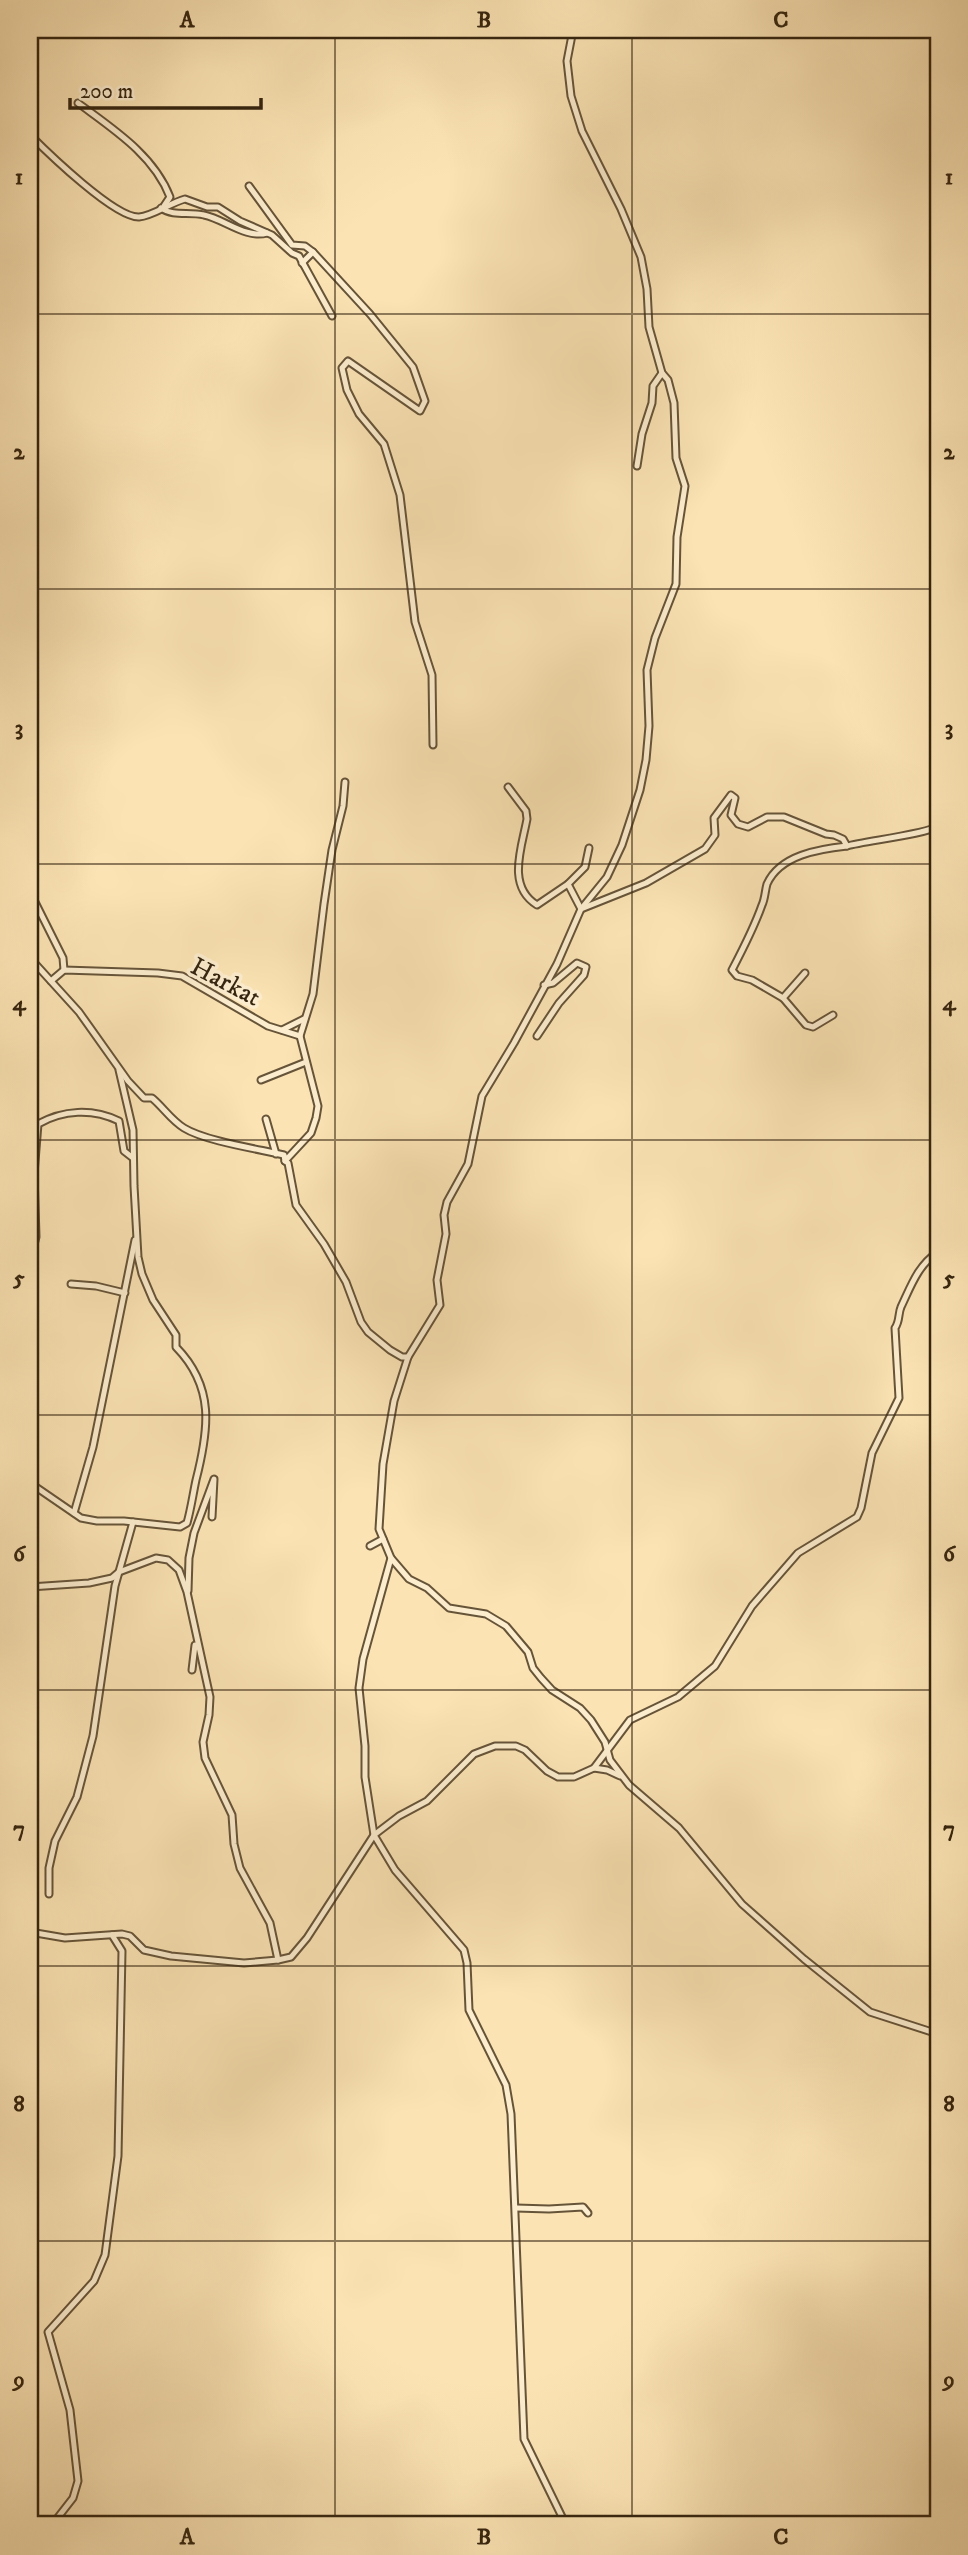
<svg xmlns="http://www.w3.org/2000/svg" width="968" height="2555" font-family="'IM FELL DW Pica',serif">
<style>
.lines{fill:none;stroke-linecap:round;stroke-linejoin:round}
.street-casing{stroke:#665439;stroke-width:9}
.street{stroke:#fcedce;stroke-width:5}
.grid{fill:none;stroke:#352510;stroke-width:2;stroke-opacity:0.55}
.labels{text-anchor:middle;stroke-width:7;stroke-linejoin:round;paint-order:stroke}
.street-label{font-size:26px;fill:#352510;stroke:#fcedce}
.neatline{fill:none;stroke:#352510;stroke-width:2.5}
.grid-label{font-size:23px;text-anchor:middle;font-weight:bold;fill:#352510}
</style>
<rect width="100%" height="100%" fill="#fbe3b3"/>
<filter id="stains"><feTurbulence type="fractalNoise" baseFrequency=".00286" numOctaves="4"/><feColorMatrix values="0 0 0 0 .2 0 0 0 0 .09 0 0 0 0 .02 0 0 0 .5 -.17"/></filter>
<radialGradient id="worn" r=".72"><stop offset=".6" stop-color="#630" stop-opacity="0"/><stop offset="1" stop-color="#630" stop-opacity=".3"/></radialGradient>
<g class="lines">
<g class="street-casing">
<g id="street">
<path d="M534,30L538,33L545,30"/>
<path d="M573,30L567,61L571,96L582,131L621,209L641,257L647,289L649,327L662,373L668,380L674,403L676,458L685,486L677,537L676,584L655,638L647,670L649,726L646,760L640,790L622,845L607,877L581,909L557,964L514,1043L482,1096L468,1164L447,1202L444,1215L446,1234L437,1280L440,1305L408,1357L394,1401L383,1464L379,1529L391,1558L409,1579L427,1588L449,1608L486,1614L506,1626L528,1652L533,1668L541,1678L552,1690L580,1708L591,1720L605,1742L610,1760L629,1785L679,1828L742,1904L804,1959L870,2012L938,2034"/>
<path d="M78,103C113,129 154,155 170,197L164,206"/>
<path d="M30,135C48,153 115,218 139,217C153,216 170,203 185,199L207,207H218L240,221L272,235L292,253L299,256L332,316"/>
<path d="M249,186L292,245L305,246L313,252"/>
<path d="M161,208C174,217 189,211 204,215C224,219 246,239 267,233"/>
<path d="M302,263L313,252L370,314L413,367L425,401L420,411L348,361L342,368L347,390L359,414L384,444L400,495L415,622L432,675L433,745"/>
<path d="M637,466L642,434L652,403L653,386L662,373"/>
<path d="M938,778L935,791L938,807"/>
<path d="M508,787L526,811L527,819C522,847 506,886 537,905L568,884L581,909L646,883L705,849L715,835L714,818L731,795L735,798L731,815L738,824L748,827L767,817H784L826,834L834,835L843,839L847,846C865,841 928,834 938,826"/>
<path d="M568,884L585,867L589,848"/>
<path d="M30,892L63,958L64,970"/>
<path d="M30,958L79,1012L128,1081L144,1098H152C163,1107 171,1120 184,1128C205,1141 258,1149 284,1155L285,1161L311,1133L316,1118L318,1106L300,1036L313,994L324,904L332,850L343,806L345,782"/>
<path d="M805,973L783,998L752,980L737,976L732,970C743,949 754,928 762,905C765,899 765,891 767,884C780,855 819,849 847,846"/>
<path d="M51,981L64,970L158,973L182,976L268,1026L300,1036"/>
<path d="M783,998L806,1025L813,1027L833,1015"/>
<path d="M282,1030L304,1019"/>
<path d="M537,1036L559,1003L584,975L586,967L577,963L553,983L544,985"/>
<path d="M261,1080L306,1062"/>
<path d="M30,1117L38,1124"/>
<path d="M266,1119L276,1154"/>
<path d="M285,1161L288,1163L296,1205L324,1244L346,1282L361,1322L368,1332L390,1350L402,1357H408"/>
<path d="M30,1261L36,1237L34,1174L38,1124C63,1110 92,1108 119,1121L124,1151L133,1158"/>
<path d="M71,1284L96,1286L125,1293"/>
<path d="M30,1483L81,1518L97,1521H124L180,1527L187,1523C191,1509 193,1494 196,1480C209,1429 215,1387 176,1347V1335L153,1300L142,1274L138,1257L134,1186L133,1130L119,1070"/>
<path d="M74,1513L93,1447L135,1240"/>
<path d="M370,1546L383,1539"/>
<path d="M391,1558L363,1659L359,1688L365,1746V1777L374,1835L395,1870L464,1950L467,1963L469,2010L506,2085L511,2114L524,2439L566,2525"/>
<path d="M30,1587L89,1583L112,1578L119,1572L156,1558L168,1560L179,1570L187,1592L210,1697L209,1715L203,1742L205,1758L232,1815L234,1844L240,1868L270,1923L278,1960"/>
<path d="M188,1591L189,1558L194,1533L214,1479L212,1517"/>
<path d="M192,1670L195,1645"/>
<path d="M594,1768L607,1770L620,1776"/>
<path d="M49,1894V1868L55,1841L77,1797L93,1736L115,1586L133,1522"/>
<path d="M30,1932L65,1938L122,1934L130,1936L144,1950L171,1956L244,1963L278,1960L291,1957L307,1938L374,1835L399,1816L427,1801L474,1754L495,1746H516L525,1750L547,1771L558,1777H574L594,1768L630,1720L678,1697L715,1666L752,1606L798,1553L857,1517L861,1508L872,1453L899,1398L895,1328C900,1321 898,1314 901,1307C911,1286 918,1265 938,1252"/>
<path d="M516,2208L549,2209L583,2207L588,2213"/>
<path d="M52,2525L73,2498L78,2481L70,2410L48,2332L94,2281L105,2255L118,2156L122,1951L112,1935"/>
</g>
</g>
<use href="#street" class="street"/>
</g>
<path class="grid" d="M335,30V2525M632,30V2525M30,314H938M30,589H938M30,864H938M30,1140H938M30,1415H938M30,1690H938M30,1966H938M30,2241H938"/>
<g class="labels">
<g class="street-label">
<text transform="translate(226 981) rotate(28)" y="9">Harkat</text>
</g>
</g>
<rect width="968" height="2555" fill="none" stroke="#fbe3b3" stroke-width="77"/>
<path d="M70 98v10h191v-10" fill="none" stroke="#352510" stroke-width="3.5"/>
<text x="80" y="98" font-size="21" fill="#352510" stroke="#fcedce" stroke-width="5" paint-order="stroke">200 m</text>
<rect x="38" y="38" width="892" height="2478" class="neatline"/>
<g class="grid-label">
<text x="187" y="27">A</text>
<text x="484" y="27">B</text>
<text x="781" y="27">C</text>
<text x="19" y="184">1</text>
<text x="949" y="184">1</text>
<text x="19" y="459">2</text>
<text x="949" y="459">2</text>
<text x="19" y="735">3</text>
<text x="949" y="735">3</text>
<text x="19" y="1010">4</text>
<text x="949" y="1010">4</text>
<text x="19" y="1285">5</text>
<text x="949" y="1285">5</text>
<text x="19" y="1561">6</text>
<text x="949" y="1561">6</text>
<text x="19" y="1836">7</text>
<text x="949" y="1836">7</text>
<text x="19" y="2111">8</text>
<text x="949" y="2111">8</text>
<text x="19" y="2387">9</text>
<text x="949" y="2387">9</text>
<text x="187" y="2544">A</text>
<text x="484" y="2544">B</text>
<text x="781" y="2544">C</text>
</g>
<rect width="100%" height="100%" filter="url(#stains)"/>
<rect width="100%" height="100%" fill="url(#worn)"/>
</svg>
